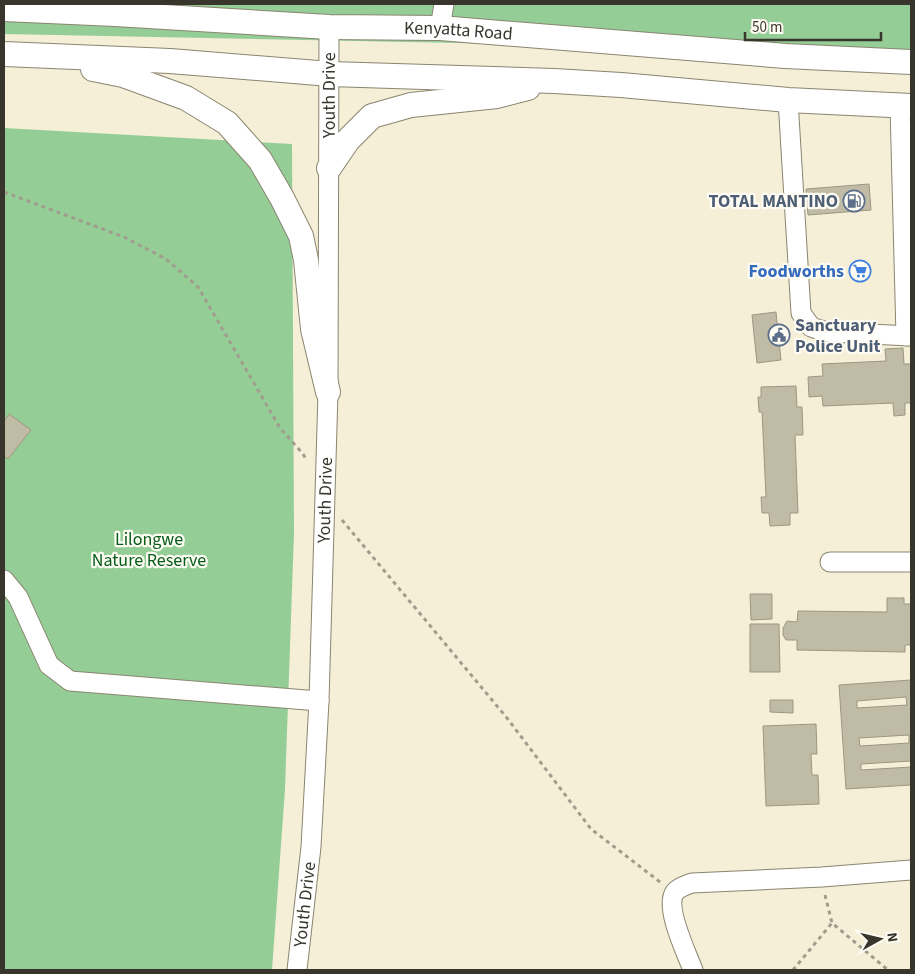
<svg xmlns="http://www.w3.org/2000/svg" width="915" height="974" font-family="'Source Sans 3',sans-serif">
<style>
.forest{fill:#95cd97}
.building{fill:#c0bba5;stroke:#9d9782;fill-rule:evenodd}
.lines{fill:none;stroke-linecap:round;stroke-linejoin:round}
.minor-casing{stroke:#8a8570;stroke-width:21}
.major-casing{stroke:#8a8570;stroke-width:26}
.path{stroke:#a19d8c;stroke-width:3;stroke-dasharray:4 4;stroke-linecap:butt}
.minor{stroke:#fff;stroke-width:19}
.major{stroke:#fff;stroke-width:24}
.labels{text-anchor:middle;stroke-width:4.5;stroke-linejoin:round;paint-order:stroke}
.street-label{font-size:18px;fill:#37352c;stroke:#fefcf3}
.service-label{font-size:18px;font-weight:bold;fill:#4e5e75;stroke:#fefcf3;text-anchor:end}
.shop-label{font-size:18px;font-weight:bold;fill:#366cbe;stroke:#fefcf3;text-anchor:end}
.park-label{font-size:18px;fill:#065d1a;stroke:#fefcf3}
</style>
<rect width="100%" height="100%" fill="#f5efd8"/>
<g class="forest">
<path d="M4,4H911V52L4,34Z"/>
<path d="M4,128L292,144L294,533L285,789L272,970H4Z"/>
</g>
<g class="building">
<path d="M869,184L871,210L808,215L806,189Z"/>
<path d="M776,312L781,360L757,363L752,315Z"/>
<path d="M903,348L904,364H911V403H905V415L894,416L893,403L823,406L822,396L809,397L808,377L823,376L822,364L886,361L885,349Z"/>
<path d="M796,386L797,407H802L803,435H795L798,513H790V525L770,526L769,513H762L761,497H766L762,412H759L758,397H761V387Z"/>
<path d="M9,414L31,430L8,459L4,456V421Z"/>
<path d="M750,594H772V619L751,620Z"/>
<path d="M887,598H904V604H911V645H905V652L797,650V640H786L783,635V628L787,621L797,622L798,611L887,612Z"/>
<path d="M750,624H779L780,672H750Z"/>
<path d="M911,680V785L846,789L839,685ZM906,697L907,705L857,708V701ZM909,735V743L860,746L859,738ZM911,761V767L861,770V764Z"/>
<path d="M770,700H793V713L770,712Z"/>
<path d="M816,724L817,754H811L812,775H818L819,804L766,806L763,726Z"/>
</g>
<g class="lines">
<g class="minor-casing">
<g id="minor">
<path d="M440,28L444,4"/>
<path d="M788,100L801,313L811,327L827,332L911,336"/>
<path d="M900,106L906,336"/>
<path d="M830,562H911"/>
<path d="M4,580L18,597L49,665L70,681L319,701"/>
<path id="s1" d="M297,970L311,847L319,701L328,392L329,27"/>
<path d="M693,970C687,954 664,907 675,892C679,887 686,885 692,883L822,877L911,870"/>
</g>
</g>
<g class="major-casing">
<g id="major">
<path id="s2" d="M4,9L115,14L329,27L440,28L785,56L911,62"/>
<path d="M4,54L170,61L330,74L554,81L621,85L788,100L911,106"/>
<path d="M93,69L123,75L186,98L227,123L260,160L282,198L301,236L306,260L313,329L328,392"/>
<path d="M329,168L348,140L372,116L411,105L497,96L528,88"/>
</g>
</g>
<g class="path">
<path d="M4,192L124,237L166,259L198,287L280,428L303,454L307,461"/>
<path d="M342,520L507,718L591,829L660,882"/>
<path d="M825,895L832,923L888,970"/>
<path d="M793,970L832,923"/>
</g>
<use href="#minor" class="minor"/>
<use href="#major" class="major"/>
</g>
<defs>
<g id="fuel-ring" transform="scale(1.125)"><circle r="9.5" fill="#fefcf3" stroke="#5c6f8a" stroke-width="1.5"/><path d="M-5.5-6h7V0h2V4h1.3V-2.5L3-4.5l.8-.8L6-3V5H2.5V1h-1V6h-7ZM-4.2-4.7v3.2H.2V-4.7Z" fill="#5c6f8a"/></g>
<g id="supermarket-ring" transform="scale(1.125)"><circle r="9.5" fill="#fefcf3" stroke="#3f7fe0" stroke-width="1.5"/><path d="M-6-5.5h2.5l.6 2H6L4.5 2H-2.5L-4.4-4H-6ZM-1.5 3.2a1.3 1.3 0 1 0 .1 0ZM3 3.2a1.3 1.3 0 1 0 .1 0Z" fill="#3f7fe0"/></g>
<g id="civic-ring" transform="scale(1.125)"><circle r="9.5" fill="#fefcf3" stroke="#5c6f8a" stroke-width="1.5"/><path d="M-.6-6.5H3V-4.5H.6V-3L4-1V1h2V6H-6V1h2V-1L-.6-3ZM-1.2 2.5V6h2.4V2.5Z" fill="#5c6f8a"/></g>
</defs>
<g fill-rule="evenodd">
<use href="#fuel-ring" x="854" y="201"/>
<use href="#supermarket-ring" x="860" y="271"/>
<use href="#civic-ring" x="779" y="335"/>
</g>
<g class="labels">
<g class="street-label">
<text dy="6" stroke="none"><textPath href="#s2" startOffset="455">Kenyatta Road</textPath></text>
<text dy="6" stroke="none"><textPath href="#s1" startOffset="876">Youth Drive</textPath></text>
<text dy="6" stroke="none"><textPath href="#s1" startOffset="471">Youth Drive</textPath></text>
<text dy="6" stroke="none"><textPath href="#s1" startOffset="66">Youth Drive</textPath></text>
</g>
<g class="service-label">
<text x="838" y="207">TOTAL MANTINO</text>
<text x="795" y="331" text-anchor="start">Sanctuary<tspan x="795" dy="21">Police Unit</tspan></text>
</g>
<g class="shop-label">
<text x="844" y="277">Foodworths</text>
</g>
<g class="park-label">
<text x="149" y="545">Lilongwe<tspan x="149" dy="21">Nature Reserve</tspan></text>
</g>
</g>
<rect width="915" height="974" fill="none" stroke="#37352c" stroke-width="10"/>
<g transform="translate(880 939) rotate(82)" stroke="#fefcf3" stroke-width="4" paint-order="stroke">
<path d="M0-4L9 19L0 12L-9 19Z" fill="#37352c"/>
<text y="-8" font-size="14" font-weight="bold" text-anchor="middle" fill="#37352c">N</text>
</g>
<path d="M745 32v8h136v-8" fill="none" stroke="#37352c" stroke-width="2.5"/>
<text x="752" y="32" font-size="15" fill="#37352c" stroke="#fefcf3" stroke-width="4" paint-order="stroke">50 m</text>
</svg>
